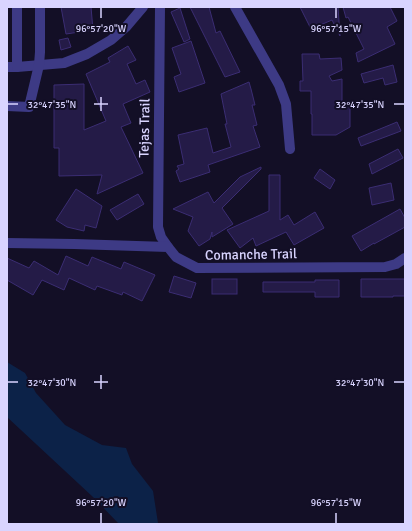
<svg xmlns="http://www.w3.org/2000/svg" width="412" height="531" font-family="Signika,sans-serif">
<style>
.water{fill:#0c2248}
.building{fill:#241b47;stroke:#3b2d73}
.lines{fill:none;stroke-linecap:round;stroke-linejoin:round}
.minor{stroke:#3d3a85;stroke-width:10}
.ticks{fill:none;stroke:#d9d4ff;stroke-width:1.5}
.labels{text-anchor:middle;stroke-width:4;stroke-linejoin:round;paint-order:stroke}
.street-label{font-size:14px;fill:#d9d4ff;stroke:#130f26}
.ticks-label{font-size:10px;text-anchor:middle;fill:#d9d4ff;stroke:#130f26;stroke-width:4;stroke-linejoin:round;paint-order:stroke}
</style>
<rect width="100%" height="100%" fill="#130f26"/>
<path class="water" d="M7,362L25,373L36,393L65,425L102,445L126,448L132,464L153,491L158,523L157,524H119L93,497L7,417Z"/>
<g class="building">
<path d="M61,7H91L93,30L66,34Z"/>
<path d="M190,7H209L216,33L220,31L240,72L225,77Z"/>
<path d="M300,7H338L340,36L332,20L311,29Z"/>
<path d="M343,7H390L397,21L387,27L395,44L358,62L356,53L364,49L348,17L346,18Z"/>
<path d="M180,8L190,39L184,42L171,12Z"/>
<path d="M68,38L71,47L61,50L59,40Z"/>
<path d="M191,41L205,83L179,92L174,77L181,74L172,48Z"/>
<path d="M128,46L136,60L127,64L136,84L145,80L150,92L123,104L131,123L121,127L143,173L97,194L102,175L59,176V148H54V85L84,84V130L106,121L86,74L110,62L108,58Z"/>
<path d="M302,54H319L320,59L341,58L342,70L329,76L332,81L342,79V106H350V127L336,135H312V114H311V91H300V81H303Z"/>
<path d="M393,65L397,82L385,85L383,78L364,83L361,74Z"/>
<path d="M249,82L251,89L255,105H252L257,125L253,126L260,147L208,165L210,172L180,182L176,171L179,169L177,166L184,164L178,135L207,128L213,153L231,147L225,124H227L221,94Z"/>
<path d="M397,122L401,131L361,146L358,138Z"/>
<path d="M398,149L403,158L372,174L369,164Z"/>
<path d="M261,167V169L222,208L233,224L212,237V232L210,239L199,246L188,231L193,217L173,209L208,192L214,203L240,177Z"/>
<path d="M320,169L335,180L330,189L314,178Z"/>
<path d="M269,175H280V220L288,215L294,225L315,212L324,228L294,245L286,232L256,246L253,238L240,248L227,230L269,211Z"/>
<path d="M391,183L394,200L372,205L369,188Z"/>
<path d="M76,189L102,206L96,228L85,225L84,231L67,227L56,220Z"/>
<path d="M138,194L144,204L117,220L110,210Z"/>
<path d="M400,209L405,218V227L374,244V243L361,251L352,236Z"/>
<path d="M66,256L88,266L92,257L121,269L124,262L155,275L142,301L123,292L122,295L97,286L95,290L69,278L64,290L42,280L33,295L7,280V258L29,268L34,261L58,275Z"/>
<path d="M174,276L196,283L191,298L169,292Z"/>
<rect x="212" y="279" width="25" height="15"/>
<path d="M361,279H405V296H393V297H361Z"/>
<path d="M315,280H339V297H315V292H263V282H315Z"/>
</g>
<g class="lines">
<g class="minor">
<path d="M160,7L158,227L161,237L168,247"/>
<path d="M235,7L279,85L286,104L290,149"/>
<path d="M7,67H17L64,63L87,54L111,40L126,27L143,7"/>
<path d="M17,67V7"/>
<path d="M7,106L29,107L39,65L40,52V7"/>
<path d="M7,243L74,244L168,247L176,257L197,268L385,267L396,264L405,258"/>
</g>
</g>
<path class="ticks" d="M101,8V18M336,8V18M101,97V111M8,104H18M94,104H108M394,104H404M101,375V389M8,382H18M94,382H108M394,382H404M101,513V523M336,513V523"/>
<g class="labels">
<g class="street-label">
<text transform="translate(144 128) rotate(-89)" y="5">Tejas Trail</text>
<text transform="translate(251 254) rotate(-1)" y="5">Comanche Trail</text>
</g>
</g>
<g class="ticks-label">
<text x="101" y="32">96°57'20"W</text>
<text x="336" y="32">96°57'15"W</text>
<text x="52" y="108">32°47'35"N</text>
<text x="360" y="108">32°47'35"N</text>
<text x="52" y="386">32°47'30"N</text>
<text x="360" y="386">32°47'30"N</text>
<text x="101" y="506">96°57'20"W</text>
<text x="336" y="506">96°57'15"W</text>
</g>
<rect width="412" height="531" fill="none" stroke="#d9d4ff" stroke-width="16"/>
</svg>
